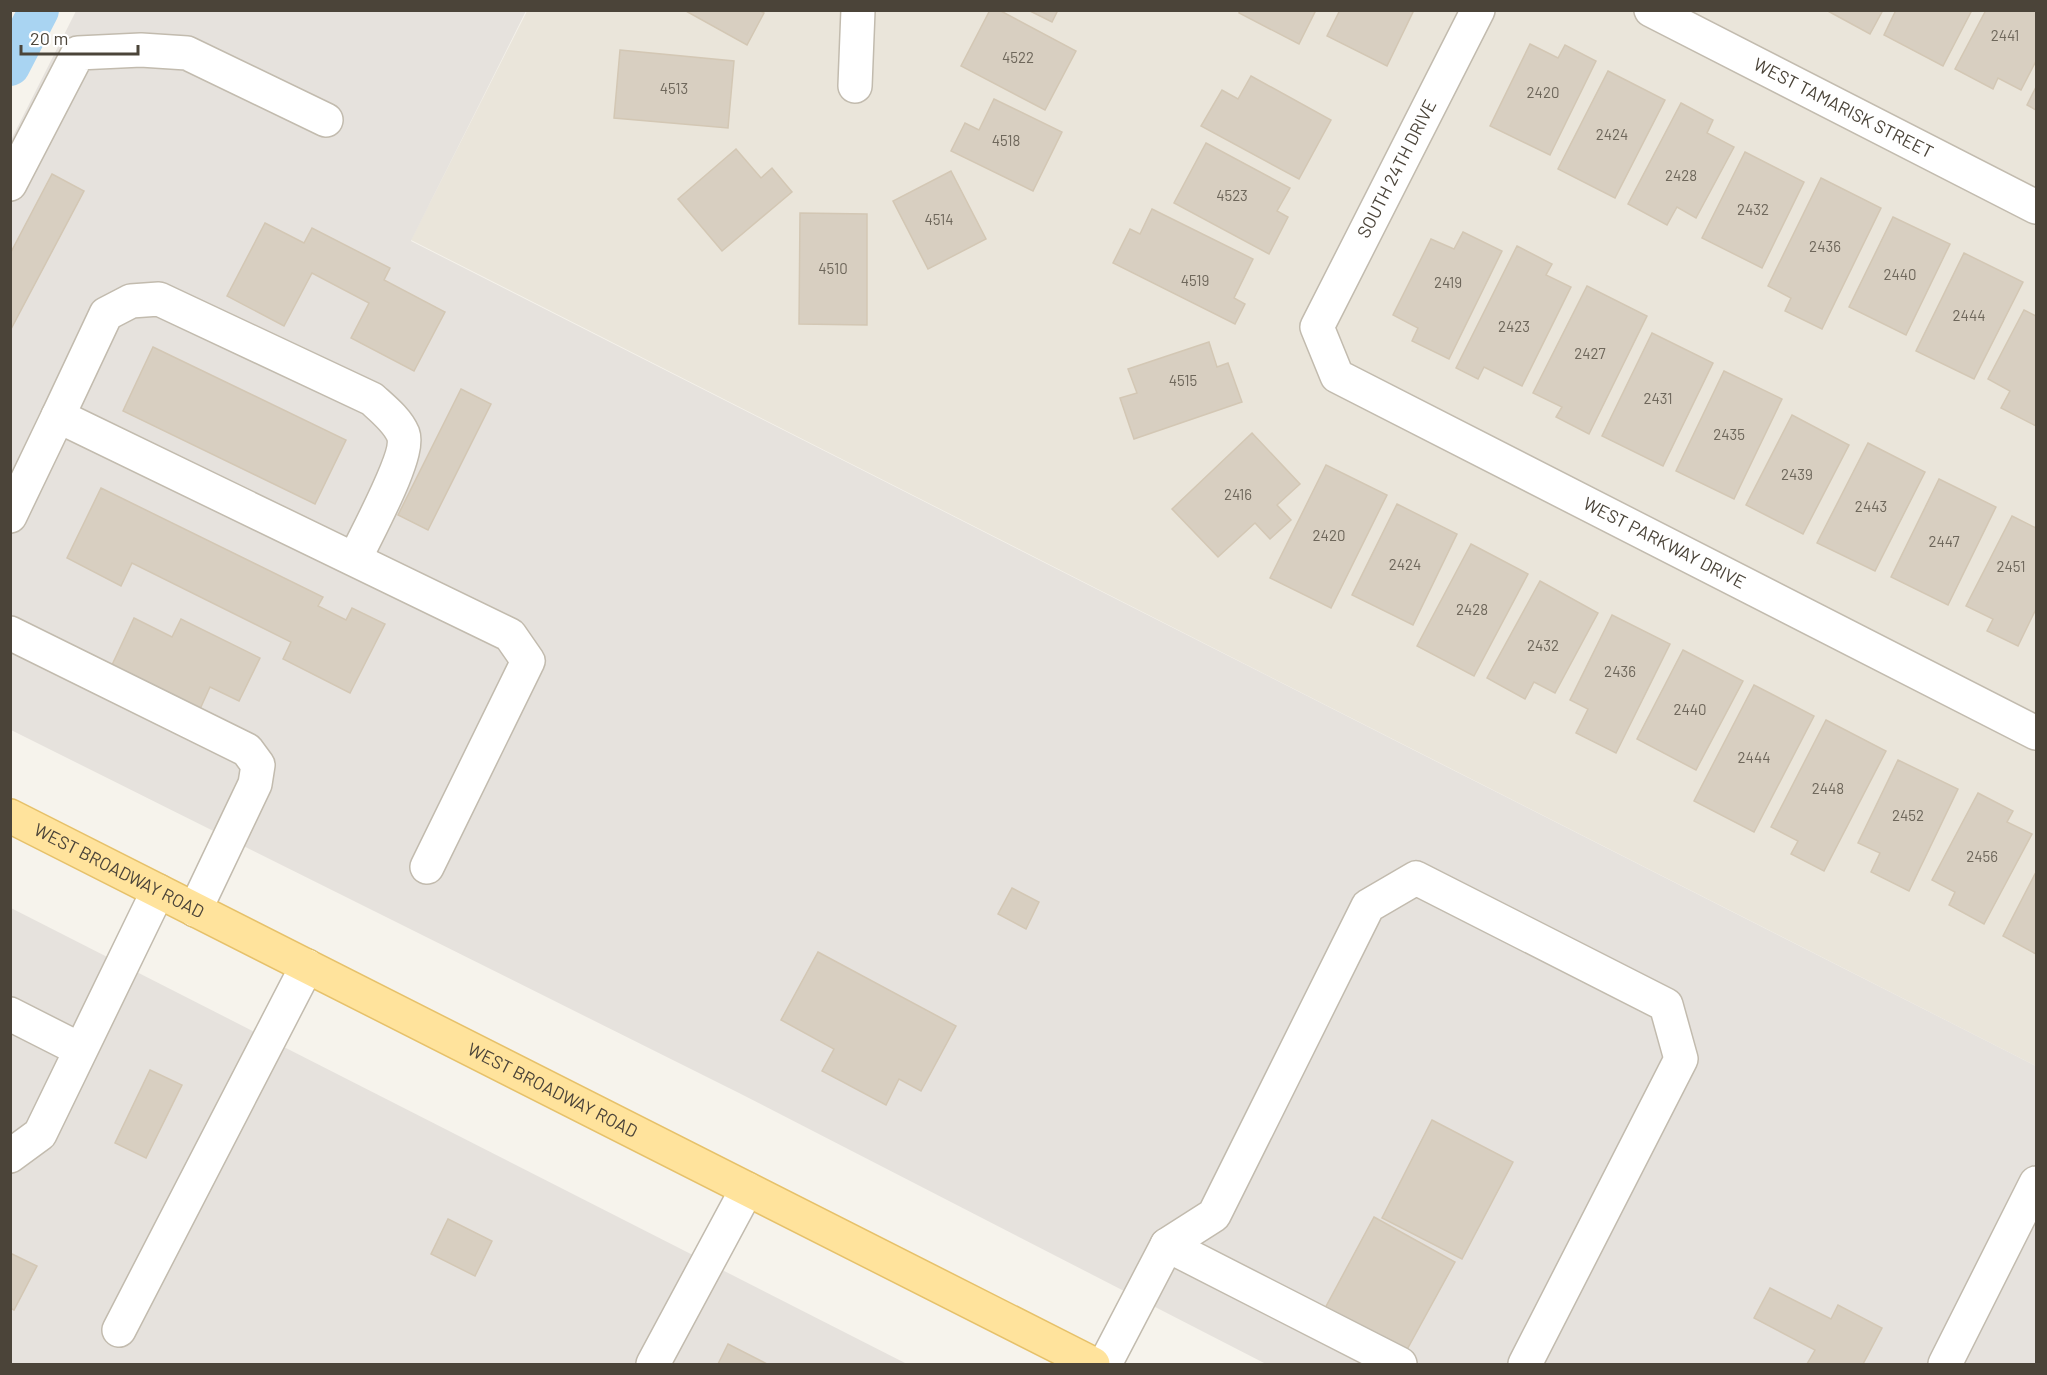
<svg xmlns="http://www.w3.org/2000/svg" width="2047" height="1375" font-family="Barlow,sans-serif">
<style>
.residential{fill:#eae5da}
.industrial{fill:#e6e2dd}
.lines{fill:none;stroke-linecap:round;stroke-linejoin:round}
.canal{stroke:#a9d4f2;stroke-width:40}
.building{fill:#d8cfc1;stroke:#d3c7b4;stroke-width:1.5}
.minor-casing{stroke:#c2bbae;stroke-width:36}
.major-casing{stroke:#e6c16a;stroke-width:36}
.minor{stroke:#fff;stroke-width:33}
.major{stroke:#ffe39c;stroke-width:33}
.labels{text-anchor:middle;stroke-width:5;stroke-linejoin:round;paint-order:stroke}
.number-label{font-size:15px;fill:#6e675b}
.street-label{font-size:18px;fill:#4b4439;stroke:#fff}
</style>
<rect width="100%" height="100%" fill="#f6f3ec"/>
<path class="residential" d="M527,11H2036V1066L411,240Z"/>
<g class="industrial">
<path d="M76,11H526L411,241L2036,1066V1364H1266L739,1093L11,730L10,142Z"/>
<path d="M11,908L907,1364H11Z"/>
</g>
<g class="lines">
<path class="canal" d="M10,66L39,10"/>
</g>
<g class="building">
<path d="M684,10H759L764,13L747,45Z"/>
<path d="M990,10H999L1076,51L1045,110L961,66Z"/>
<path d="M1028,10H1058L1052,22Z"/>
<path d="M1240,10H1316L1299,44L1239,13Z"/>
<path d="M1340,10H1414L1387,66L1327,36Z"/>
<path d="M1826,10H1883L1870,34Z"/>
<path d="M1896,10H1972L1943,66L1884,35Z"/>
<path d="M1986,10H2036V61L2021,90L1998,78L1993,89L1955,69Z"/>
<path d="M1530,44L1558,58L1565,45L1596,61L1550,155L1490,126Z"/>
<path d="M620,50L734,61L728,128L614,118Z"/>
<path d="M1608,71L1665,100L1615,198L1558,169Z"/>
<path d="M1251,76L1331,120L1299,179L1201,126L1222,90L1238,99Z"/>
<path d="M2036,87V110L2027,105Z"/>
<path d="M994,99L1062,132L1033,191L951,151L965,123L979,130Z"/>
<path d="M1681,103L1713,120L1707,133L1734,147L1696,218L1677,207L1667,225L1628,204Z"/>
<path d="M1206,143L1290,188L1277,211L1288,217L1269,254L1174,203Z"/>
<path d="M736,149L761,178L772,168L792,192L722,251L678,199Z"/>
<path d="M1745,152L1804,182L1762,268L1702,238Z"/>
<path d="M951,171L986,239L928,269L893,201Z"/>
<path d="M52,174L84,191L10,331V254Z"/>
<path d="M1821,178L1881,208L1822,329L1785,311L1791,298L1768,286Z"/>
<path d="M1152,209L1253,259L1234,298L1245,304L1235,324L1113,263L1130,229L1140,234Z"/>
<path d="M800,213L867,214V325L799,324Z"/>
<path d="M1893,217L1950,244L1906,335L1849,307Z"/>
<path d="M265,223L304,243L312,228L390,268L384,280L445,312L414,371L351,338L369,303L312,273L284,326L227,296Z"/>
<path d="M1463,232L1502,251L1449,359L1412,341L1418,328L1393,315L1431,239L1454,249Z"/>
<path d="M1517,246L1552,264L1546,275L1571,287L1522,386L1484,367L1478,379L1456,368Z"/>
<path d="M1964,253L2023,282L1974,379L1916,351Z"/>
<path d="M1587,286L1647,316L1589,434L1556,417L1562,407L1533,393Z"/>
<path d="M2024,310L2036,316V426L2001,408L2010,391L1988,379Z"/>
<path d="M1652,333L1713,363L1663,466L1602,436Z"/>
<path d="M1209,342L1217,367L1228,363L1242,402L1134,439L1120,398L1137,393L1128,369Z"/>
<path d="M153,347L346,440L315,504L123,411Z"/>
<path d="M1724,371L1782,399L1734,499L1676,471Z"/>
<path d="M461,389L491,404L428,530L398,515Z"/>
<path d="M1792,415L1849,445L1803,534L1746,505Z"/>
<path d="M1252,433L1300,484L1277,505L1291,520L1270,539L1255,523L1218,557L1172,509Z"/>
<path d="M1868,443L1925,472L1875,571L1817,543Z"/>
<path d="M1326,465L1387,495L1331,608L1270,578Z"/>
<path d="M1939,479L1996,507L1948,605L1891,577Z"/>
<path d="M101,488L323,597L318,606L346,620L352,608L385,624L350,693L283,659L291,642L132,563L121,586L67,558Z"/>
<path d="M1397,504L1457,534L1413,625L1352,595Z"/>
<path d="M2012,516L2036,528V609L2018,646L1987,631L1993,619L1966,606Z"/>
<path d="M1471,544L1528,574L1474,676L1417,646Z"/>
<path d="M1540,581L1598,613L1555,693L1534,682L1525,699L1487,678Z"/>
<path d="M1612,615L1670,644L1616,753L1576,733L1588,709L1570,700Z"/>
<path d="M134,618L172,637L181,619L260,658L239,701L210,687L200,709L112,665Z"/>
<path d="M1683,650L1743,681L1696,770L1637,739Z"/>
<path d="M1754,685L1814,716L1754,832L1694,801Z"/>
<path d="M1826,720L1886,751L1824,871L1791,854L1798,841L1771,827Z"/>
<path d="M1898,760L1958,789L1909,891L1871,872L1880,853L1858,843Z"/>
<path d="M1978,793L2013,811L2007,822L2032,834L1984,924L1949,905L1955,892L1932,880Z"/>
<path d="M2036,872V954L2003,936Z"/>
<path d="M1012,888L1039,902L1026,929L998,914Z"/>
<path d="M818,952L956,1026L921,1091L899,1079L886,1105L822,1071L834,1049L781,1020Z"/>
<path d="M150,1070L182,1085L146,1158L115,1143Z"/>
<path d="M1432,1120L1513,1162L1462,1259L1382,1218Z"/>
<path d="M1374,1217L1455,1262L1404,1355L1323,1312Z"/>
<path d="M448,1219L492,1241L475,1276L431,1254Z"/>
<path d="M10,1253L37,1266L14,1310L10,1308Z"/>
<path d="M1770,1288L1831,1319L1838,1305L1882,1328L1863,1364H1807L1815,1350L1754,1318Z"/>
<path d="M728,1344L767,1364H718Z"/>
</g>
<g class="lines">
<g class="minor-casing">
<g id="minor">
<path id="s1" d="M1478,10L1317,327L1337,376L2036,733"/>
<path id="s2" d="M1651,10L2036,207"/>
<path d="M855,86L858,10"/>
<path d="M10,184L78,53L141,50L187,53L326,120"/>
<path d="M58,416L106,314L131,301L159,299L372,399C383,409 397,420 403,434C411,455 365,536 355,559"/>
<path d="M10,516L58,416L510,635L528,661L427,867"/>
<path d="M10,633L247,750L258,765L255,784L195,910"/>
<path d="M10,1014L79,1049"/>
<path d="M10,1156L40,1134L158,891"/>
<path d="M1167,1245L1400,1364"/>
<path d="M119,1330L307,966"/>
<path d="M653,1364L747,1189"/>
<path d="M1105,1364L1167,1245L1214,1215L1368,906L1416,878L1666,1005L1681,1059L1525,1364"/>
<path d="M1945,1364L2036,1183"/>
</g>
</g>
<g class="major-casing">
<g id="major">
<path id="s3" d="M10,816L1093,1364"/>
</g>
</g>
<use href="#minor" class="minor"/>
<use href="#major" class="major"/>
</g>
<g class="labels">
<g class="number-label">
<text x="2005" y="41">2441</text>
<text x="1018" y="63">4522</text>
<text x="674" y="94">4513</text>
<text x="1543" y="98">2420</text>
<text x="1612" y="140">2424</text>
<text x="1006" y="146">4518</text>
<text x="1681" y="181">2428</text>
<text x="1232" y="201">4523</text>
<text x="1753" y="215">2432</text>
<text x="939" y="225">4514</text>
<text x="1825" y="252">2436</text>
<text x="833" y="274">4510</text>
<text x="1900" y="280">2440</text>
<text x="1195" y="286">4519</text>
<text x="1448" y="288">2419</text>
<text x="1969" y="321">2444</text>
<text x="1514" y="332">2423</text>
<text x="1590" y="359">2427</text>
<text x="1183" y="386">4515</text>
<text x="1658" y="404">2431</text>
<text x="1729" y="440">2435</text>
<text x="1797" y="480">2439</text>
<text x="1238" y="500">2416</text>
<text x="1871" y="512">2443</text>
<text x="1329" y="541">2420</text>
<text x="1944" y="547">2447</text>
<text x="1405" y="570">2424</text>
<text x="2011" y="572">2451</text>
<text x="1472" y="615">2428</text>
<text x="1543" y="651">2432</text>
<text x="1620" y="677">2436</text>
<text x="1690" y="715">2440</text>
<text x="1754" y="763">2444</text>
<text x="1828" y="794">2448</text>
<text x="1908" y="821">2452</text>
<text x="1982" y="862">2456</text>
</g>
<g class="street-label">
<text dy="6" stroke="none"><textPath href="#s2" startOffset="216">WEST TAMARISK STREET</textPath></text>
<text transform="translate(1397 169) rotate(-63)" y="6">SOUTH 24TH DRIVE</text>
<text dy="6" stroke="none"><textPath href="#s1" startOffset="776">WEST PARKWAY DRIVE</textPath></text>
<text dy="6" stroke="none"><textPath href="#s3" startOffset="122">WEST BROADWAY ROAD</textPath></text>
<text dy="6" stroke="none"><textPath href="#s3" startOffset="608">WEST BROADWAY ROAD</textPath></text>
</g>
</g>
<rect width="2047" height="1375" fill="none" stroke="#4b4439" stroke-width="24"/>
<path d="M21 45v9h117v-9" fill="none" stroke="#4b4439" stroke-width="3"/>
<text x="30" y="45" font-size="18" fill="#4b4439" stroke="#ffffff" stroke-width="4.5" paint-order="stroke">20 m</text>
</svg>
